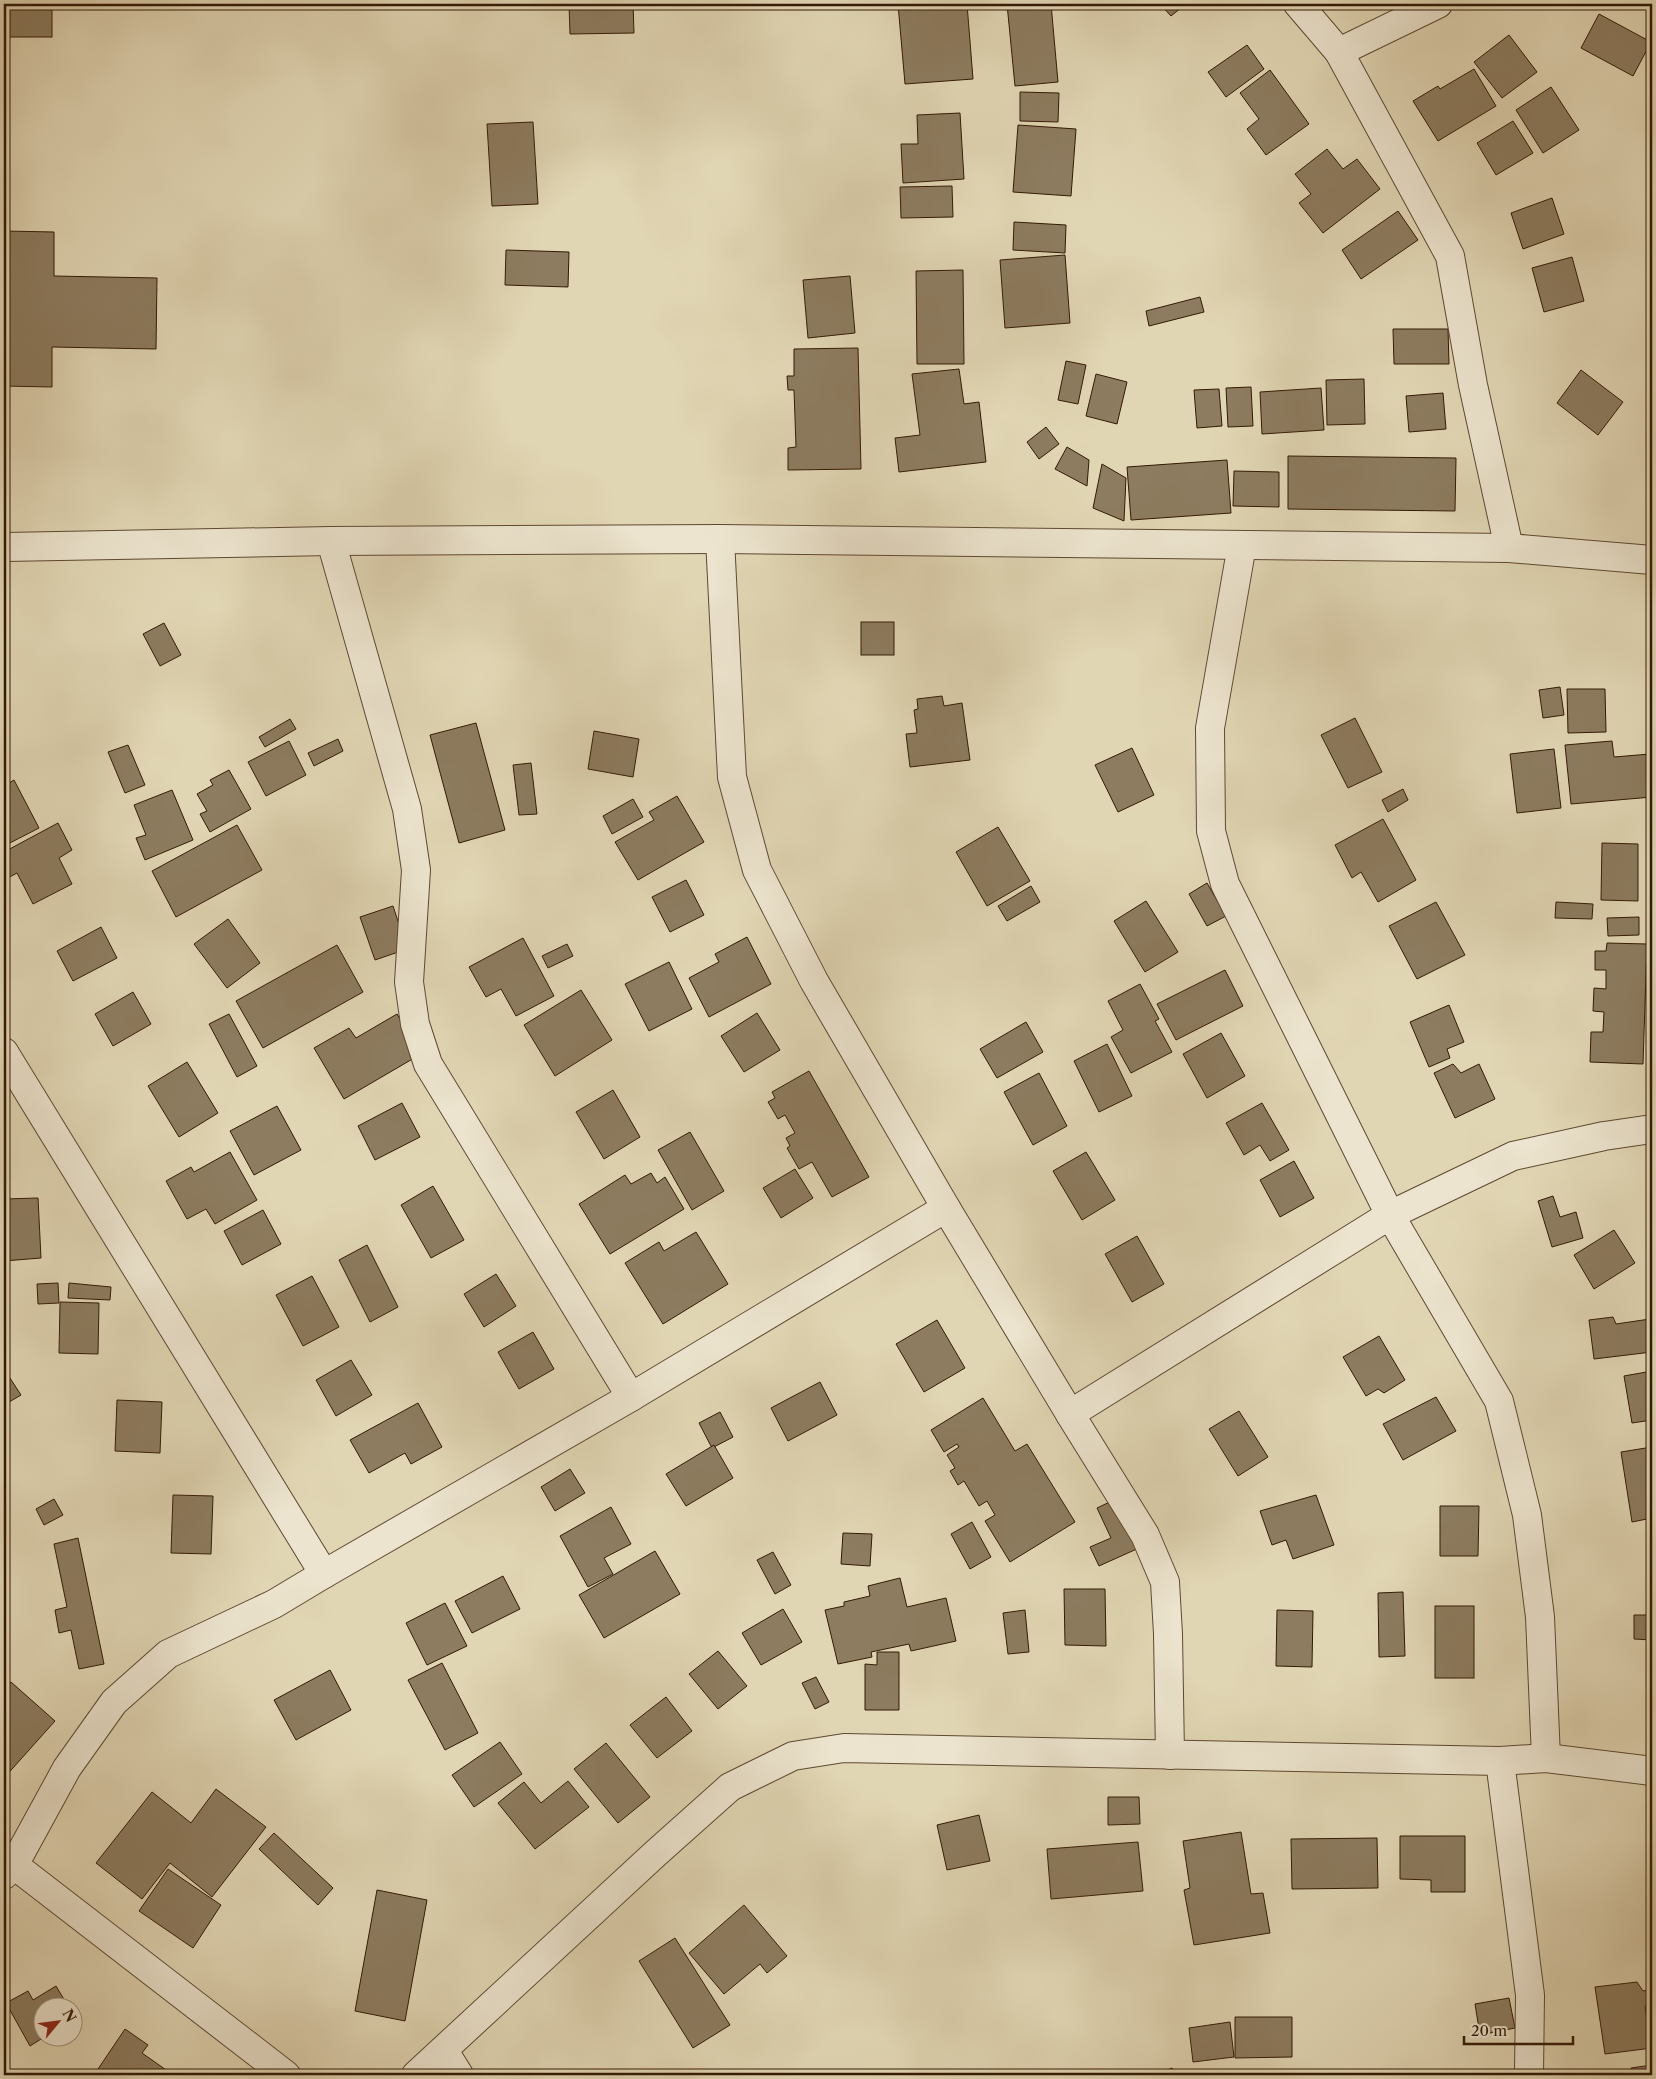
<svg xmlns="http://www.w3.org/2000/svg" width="1656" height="2079" font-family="'Libre Caslon Text',serif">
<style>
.building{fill:#8d7c60;stroke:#331a05}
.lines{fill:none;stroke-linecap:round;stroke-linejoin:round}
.minor-casing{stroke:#5e4931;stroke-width:30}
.minor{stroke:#ece4ce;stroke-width:28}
</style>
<rect width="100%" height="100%" fill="#e1d6b4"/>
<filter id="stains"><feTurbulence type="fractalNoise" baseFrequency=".004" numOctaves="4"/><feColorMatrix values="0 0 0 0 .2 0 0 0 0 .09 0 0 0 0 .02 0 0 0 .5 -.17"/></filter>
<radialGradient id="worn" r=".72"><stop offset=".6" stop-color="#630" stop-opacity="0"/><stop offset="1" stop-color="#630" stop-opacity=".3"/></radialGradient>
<g class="building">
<rect x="4" y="4" width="48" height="33"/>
<path d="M569,4H633L634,33L570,34Z"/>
<path d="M898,4H967L973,79L905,84Z"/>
<path d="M1007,4H1051L1058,82L1015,86Z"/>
<path d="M1160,4H1186L1171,16Z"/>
<path d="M1599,14L1651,42L1633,76L1581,48Z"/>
<path d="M1509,35L1537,72L1502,98L1474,62Z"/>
<path d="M1247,45L1264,69L1226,97L1208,72Z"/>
<path d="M1474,69L1496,106L1438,141L1413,101L1438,86L1440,89Z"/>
<path d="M1270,70L1309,124L1266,155L1247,129L1259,119L1240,93Z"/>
<path d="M1551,87L1579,130L1543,153L1516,110Z"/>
<path d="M1020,92L1059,93L1058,122L1020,121Z"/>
<path d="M960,113L964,179L903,183L901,144H918L917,115Z"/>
<path d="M1513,121L1533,153L1496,175L1477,143Z"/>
<path d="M533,122L538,204L492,206L487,124Z"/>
<path d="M1018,125L1076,129L1071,196L1013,192Z"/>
<path d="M1327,149L1343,169L1357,159L1380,189L1323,233L1299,203L1311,194L1295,174Z"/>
<path d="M952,186L953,217L901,218L900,187Z"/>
<path d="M1552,198L1564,234L1523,249L1511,213Z"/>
<path d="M1398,211L1418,240L1361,279L1342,250Z"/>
<path d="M1014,222L1066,225L1065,253L1013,250Z"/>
<path d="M4,231L54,232V276L157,278L156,349L52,347V387L4,386Z"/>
<path d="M506,250L569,252L568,287L505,285Z"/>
<path d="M1065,255L1070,323L1005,328L1000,260Z"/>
<path d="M1572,257L1584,301L1544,312L1532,268Z"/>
<path d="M963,270L964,364H917L916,271Z"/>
<path d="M850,276L855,333L808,338L803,280Z"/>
<path d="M1200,297L1204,312L1149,326L1146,311Z"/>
<path d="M1393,329H1448L1449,364H1394Z"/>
<path d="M858,348L861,469L788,470V448L796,447L794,390H788L787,376H794V349Z"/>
<path d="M1066,361L1086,365L1078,404L1058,400Z"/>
<path d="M959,369L964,404L979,402L986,462L899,472L895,438L920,435L912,374Z"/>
<path d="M1581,370L1623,402L1598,435L1557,403Z"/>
<path d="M1096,374L1127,382L1117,424L1086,416Z"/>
<path d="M1364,379L1365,424L1327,425L1326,380Z"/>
<path d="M1251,387L1253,426L1228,427L1226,388Z"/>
<path d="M1321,388L1324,430L1262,434L1260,392Z"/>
<path d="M1219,389L1222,426L1197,428L1194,390Z"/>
<path d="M1443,393L1446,429L1409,432L1406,396Z"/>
<path d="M1046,427L1059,444L1039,459L1027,442Z"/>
<path d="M1067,447L1089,460L1087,486L1055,469Z"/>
<path d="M1288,456L1456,458L1455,511L1288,509Z"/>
<path d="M1227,460L1231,513L1131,520L1127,467Z"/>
<path d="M1102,464L1126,478L1124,521L1093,508Z"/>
<path d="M1234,471L1279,472V507L1233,506Z"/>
<rect x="861" y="622" width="33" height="33"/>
<path d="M164,623L181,655L160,666L143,634Z"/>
<path d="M1560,687L1564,715L1543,718L1539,690Z"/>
<path d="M1567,689H1605L1606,732L1568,733Z"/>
<path d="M942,696L944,706L962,703L970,760L910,767L906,734L917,733L914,710L918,709L917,699Z"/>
<path d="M1355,718L1382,772L1348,788L1321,735Z"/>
<path d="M290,719L296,729L265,747L259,737Z"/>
<path d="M476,723L505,830L459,843L430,735Z"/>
<path d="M594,731L639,739L633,777L588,769Z"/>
<path d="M338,739L343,751L314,766L308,753Z"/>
<path d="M289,741L306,775L266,796L248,762Z"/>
<path d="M1612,741L1614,757L1650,754L1652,797L1571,804L1565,745Z"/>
<path d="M128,745L145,785L125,793L108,752Z"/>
<path d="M1132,748L1154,795L1118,812L1095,765Z"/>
<path d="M1554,749L1561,808L1517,813L1510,754Z"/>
<path d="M531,763L537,814L519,815L513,765Z"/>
<path d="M229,770L251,809L210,832L200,814L207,811L197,794L213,785L210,780Z"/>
<path d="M14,780L39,828L4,846V786Z"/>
<path d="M1403,789L1408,800L1388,812L1382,800Z"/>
<path d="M172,790L193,840L145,860L136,838L146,835L134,805Z"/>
<path d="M677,796L704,842L638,880L615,842L654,820L649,812Z"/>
<path d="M633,799L643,817L612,834L603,816Z"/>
<path d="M1383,819L1416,880L1378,902L1361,872L1352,878L1335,845Z"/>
<path d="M58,823L72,850L59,858L72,884L33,904L17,873L4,880V852Z"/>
<path d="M237,825L262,870L176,917L152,871Z"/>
<path d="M998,827L1030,881L987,906L956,852Z"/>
<path d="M1602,843L1638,844V901L1601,900Z"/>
<path d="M686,880L704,915L670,932L652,897Z"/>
<path d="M1207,883L1226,916L1207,926L1189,894Z"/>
<path d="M1031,886L1040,902L1007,921L998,906Z"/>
<path d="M1146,901L1178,952L1145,972L1114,921Z"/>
<path d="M1436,902L1465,955L1417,979L1389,926Z"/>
<path d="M1556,902L1593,904L1592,919L1555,918Z"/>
<path d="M393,906L407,949L375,960L360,917Z"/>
<path d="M1639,917V935L1608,936L1607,918Z"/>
<path d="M228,919L260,963L227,988L194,944Z"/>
<path d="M101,927L117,958L73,981L57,951Z"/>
<path d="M747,937L771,984L709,1017L689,978L719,962L715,954Z"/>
<path d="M523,938L554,996L516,1016L501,989L486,997L469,967Z"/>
<path d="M1607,943L1647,944L1643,1064L1590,1062L1591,1032H1603L1604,1012L1593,1011L1594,988L1606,989V970H1595V951H1606Z"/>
<path d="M567,944L573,956L548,968L542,956Z"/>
<path d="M337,945L363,992L263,1048L236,1001Z"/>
<path d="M669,962L692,1009L649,1031L625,984Z"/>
<path d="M1225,970L1243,1006L1176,1040L1157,1004Z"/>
<path d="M1649,983H1652V1020H1650Z"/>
<path d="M1140,984L1159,1019L1155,1021L1172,1052L1131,1073L1111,1037L1123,1030L1108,1001Z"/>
<path d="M581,990L612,1040L555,1076L524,1025Z"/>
<path d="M133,992L151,1024L113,1046L95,1014Z"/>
<path d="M1449,1005L1464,1042L1447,1049L1450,1058L1429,1067L1410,1022Z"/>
<path d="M757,1013L780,1050L744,1072L721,1036Z"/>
<path d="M229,1014L257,1066L237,1077L209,1024Z"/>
<path d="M397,1014L421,1054L344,1099L314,1048L349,1028L356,1038Z"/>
<path d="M1026,1022L1043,1052L997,1078L980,1049Z"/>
<path d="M1221,1033L1245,1076L1207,1098L1183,1054Z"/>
<path d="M1107,1044L1132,1096L1099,1112L1074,1061Z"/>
<path d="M187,1062L218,1113L179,1137L148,1086Z"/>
<path d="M1453,1064L1461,1073L1479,1064L1495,1099L1455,1118L1434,1073Z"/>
<path d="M809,1071L869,1177L832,1197L812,1162L799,1169L787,1148L790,1146L786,1138L795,1133L785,1115L778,1119L768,1102L775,1098L772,1092Z"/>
<path d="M1039,1073L1067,1126L1033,1145L1004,1092Z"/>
<path d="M613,1090L640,1137L604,1159L576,1112Z"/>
<path d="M402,1103L420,1137L375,1160L358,1126Z"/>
<path d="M1262,1103L1289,1150L1270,1161L1260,1145L1244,1155L1226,1123Z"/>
<path d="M277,1106L301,1150L254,1175L230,1131Z"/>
<path d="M690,1132L724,1191L692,1210L658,1150Z"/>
<path d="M230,1152L257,1200L215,1224L206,1209L187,1219L166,1181L191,1167L194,1172Z"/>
<path d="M1086,1152L1115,1200L1082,1220L1053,1171Z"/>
<path d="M1294,1161L1314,1198L1280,1217L1260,1180Z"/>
<path d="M795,1169L813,1198L781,1218L763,1188Z"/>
<path d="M651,1173L657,1183L665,1177L684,1209L610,1254L579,1204L625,1175L631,1184Z"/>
<path d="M433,1186L464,1240L431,1258L401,1205Z"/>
<path d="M1553,1196L1560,1217L1576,1212L1583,1238L1552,1247L1538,1201Z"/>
<path d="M38,1198L41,1258L4,1261V1199Z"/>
<path d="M263,1210L281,1244L242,1265L224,1231Z"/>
<path d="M1614,1230L1635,1263L1594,1289L1574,1255Z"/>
<path d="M696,1232L728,1284L663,1324L625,1263L659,1242L664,1251Z"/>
<path d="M1137,1236L1164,1284L1132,1302L1105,1254Z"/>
<path d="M367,1245L398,1307L370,1322L339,1260Z"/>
<path d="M496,1274L516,1306L484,1327L464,1294Z"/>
<path d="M312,1276L339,1327L303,1346L276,1295Z"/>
<path d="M58,1283L59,1303L38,1304L37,1284Z"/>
<path d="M69,1283L111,1287L110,1300L68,1298Z"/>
<path d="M60,1302L99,1303L98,1354L59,1353Z"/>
<path d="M1613,1317L1616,1324L1650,1319L1652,1352L1594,1359L1589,1320Z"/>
<path d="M937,1320L965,1368L924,1392L896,1344Z"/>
<path d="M533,1332L554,1369L519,1389L498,1352Z"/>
<path d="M1379,1336L1405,1380L1384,1393L1378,1389L1366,1396L1343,1357Z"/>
<path d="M351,1360L372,1395L336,1416L316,1380Z"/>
<path d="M1652,1371V1420L1632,1423L1624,1376Z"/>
<path d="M6,1372L21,1395L4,1405V1374Z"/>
<path d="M820,1382L837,1415L788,1441L771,1408Z"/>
<path d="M1436,1397L1456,1431L1403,1460L1383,1424Z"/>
<path d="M983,1398L1015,1451L1027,1444L1075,1522L1010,1562L985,1521L995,1515L987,1501L979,1506L964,1481L958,1485L950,1471L955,1468L947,1455L959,1447L957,1444L944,1452L931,1430Z"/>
<path d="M117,1400L162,1402L160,1453L115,1451Z"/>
<path d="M418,1403L442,1447L411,1464L405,1453L369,1473L350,1440Z"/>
<path d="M1239,1411L1268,1457L1238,1476L1209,1429Z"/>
<path d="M720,1412L733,1437L712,1448L699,1423Z"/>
<path d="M714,1445L733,1478L686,1506L666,1474Z"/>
<path d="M1652,1447V1518L1632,1522L1621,1452Z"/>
<path d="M570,1469L585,1493L555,1511L541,1487Z"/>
<path d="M173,1495L213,1496L211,1554L171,1553Z"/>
<path d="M1316,1495L1334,1545L1293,1559L1286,1540L1272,1545L1260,1511Z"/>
<path d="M54,1499L63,1515L44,1525L36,1509Z"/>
<path d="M1116,1499L1139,1548L1099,1566L1090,1547L1111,1538L1097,1508Z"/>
<path d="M1440,1506H1479L1478,1556H1440Z"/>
<path d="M611,1507L631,1544L604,1558L613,1574L588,1587L560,1536Z"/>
<path d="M972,1522L991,1557L970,1569L951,1534Z"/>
<path d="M843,1533L872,1534L870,1566L841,1564Z"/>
<path d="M78,1538L104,1664L79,1669L71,1630L59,1633L55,1610L67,1607L54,1544Z"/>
<path d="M1649,1550L1652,1551V1600H1648Z"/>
<path d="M655,1551L680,1594L604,1638L579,1595Z"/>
<path d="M773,1552L791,1585L775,1594L757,1560Z"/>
<path d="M503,1576L520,1609L472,1633L455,1601Z"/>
<path d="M900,1578L907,1607L946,1598L956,1641L911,1651L909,1644L871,1652L872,1657L838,1664L825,1610L844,1606V1602L870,1596L868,1586Z"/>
<path d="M1064,1589H1105L1106,1646L1065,1645Z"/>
<path d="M1403,1592L1405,1656L1379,1657L1378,1593Z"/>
<path d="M445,1603L467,1646L427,1665L406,1623Z"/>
<rect x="1435" y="1606" width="39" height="72"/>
<path d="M783,1609L802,1642L761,1665L742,1633Z"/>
<path d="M1025,1610L1029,1652L1008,1654L1003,1613Z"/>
<path d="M1277,1610L1313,1611L1312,1667L1276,1666Z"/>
<path d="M1634,1615H1652V1640L1634,1639Z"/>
<path d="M718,1651L747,1686L718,1709L689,1674Z"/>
<path d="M877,1652H899V1710H865V1664L877,1665Z"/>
<path d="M442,1663L478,1733L445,1750L408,1680Z"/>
<path d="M330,1670L351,1710L296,1740L274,1700Z"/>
<path d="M816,1677L829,1702L815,1709L802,1683Z"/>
<path d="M11,1682L55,1721L4,1778V1691Z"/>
<path d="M666,1697L692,1731L657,1758L630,1725Z"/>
<path d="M500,1742L522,1774L474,1807L452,1775Z"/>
<path d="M606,1743L650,1797L618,1823L574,1769Z"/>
<path d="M568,1781L589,1807L535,1849L498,1803L524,1782L541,1803Z"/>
<path d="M216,1789L266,1827L212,1897L170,1863L142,1899L96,1863L152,1792L191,1823Z"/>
<path d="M1108,1797H1139L1140,1824L1108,1825Z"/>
<path d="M979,1815L990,1861L947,1870L937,1825Z"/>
<path d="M1241,1832L1251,1894L1263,1893L1270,1933L1194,1945L1184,1890L1190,1888L1183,1841Z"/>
<path d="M274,1833L333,1888L318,1905L259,1849Z"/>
<path d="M1400,1836H1465V1892H1431V1880L1400,1879Z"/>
<path d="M1377,1838L1378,1888L1292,1889L1291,1839Z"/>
<path d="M1138,1842L1143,1891L1051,1899L1047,1849Z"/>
<path d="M168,1869L221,1905L193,1948L139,1911Z"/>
<path d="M377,1890L427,1900L405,2021L355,2011Z"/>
<path d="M744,1905L787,1956L767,1973L760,1964L724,1994L689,1953Z"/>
<path d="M675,1938L730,2025L693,2048L639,1961Z"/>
<path d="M1637,1982L1643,1991L1652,1989V2005L1645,2006L1647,2022L1652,2021V2048L1605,2054L1595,1987Z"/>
<path d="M56,1986L68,2006H42V2036H46L30,2046L6,2003L28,1991L33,2000Z"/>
<path d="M1509,1998L1515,2028L1480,2035L1475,2004Z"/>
<path d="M1235,2017H1292V2057L1235,2058Z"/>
<path d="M1230,2022L1234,2057L1193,2062L1189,2028Z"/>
<path d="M125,2029L148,2045L142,2053L169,2072L167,2075H94Z"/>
<path d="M1652,2065V2075H1633L1631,2068Z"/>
<path d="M1172,2068L1176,2075H1155Z"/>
</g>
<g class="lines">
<g class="minor-casing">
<g id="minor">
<path d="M1298,4L1339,52L1450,256L1473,385L1509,548"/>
<path d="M1339,52L1438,4"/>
<path d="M720,539L732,777L757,870L814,981L946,1208L1070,1414L1390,1215L1513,1156L1604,1136L1652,1129"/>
<path d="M331,541L407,809L416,870L409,982L415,1024L428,1064L631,1397L946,1208"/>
<path d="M1242,545L1210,728L1211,831L1225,884L1390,1215L1499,1401L1527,1515L1540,1617L1546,1758"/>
<path d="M4,547L331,541L720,539L1509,548L1652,560"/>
<path d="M4,1052L324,1574"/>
<path d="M1070,1414L1145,1535L1165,1582L1168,1634L1170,1755"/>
<path d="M1500,1761L1530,1995L1529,2075"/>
<path d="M14,1865L286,2075"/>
<path d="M4,1875L14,1865L67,1768L114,1702L168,1654L274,1604L324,1574L631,1397"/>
<path d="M444,2051L459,2075"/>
<path d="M416,2075L655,1854L730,1787L793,1756L844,1748L1500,1761L1546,1758L1652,1771"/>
</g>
</g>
<use href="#minor" class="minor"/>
</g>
<rect width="1656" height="2079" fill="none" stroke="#e1d6b4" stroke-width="20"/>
<rect x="5" y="5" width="1646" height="2069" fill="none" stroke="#331a05" stroke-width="2.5"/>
<rect x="10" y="10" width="1636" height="2059" fill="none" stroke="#331a05"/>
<g transform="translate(58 2022) rotate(61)"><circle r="24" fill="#ece4ce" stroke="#a2937e"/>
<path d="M0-4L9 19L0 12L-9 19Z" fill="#8f2418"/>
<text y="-8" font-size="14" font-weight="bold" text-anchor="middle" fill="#331a05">N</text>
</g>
<path d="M1464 2036v8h109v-8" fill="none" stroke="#331a05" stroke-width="2.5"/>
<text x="1471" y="2036" font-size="15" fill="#331a05" stroke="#ece4ce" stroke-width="4" paint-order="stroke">20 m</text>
<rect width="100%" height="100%" filter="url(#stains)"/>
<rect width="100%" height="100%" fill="url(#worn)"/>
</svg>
